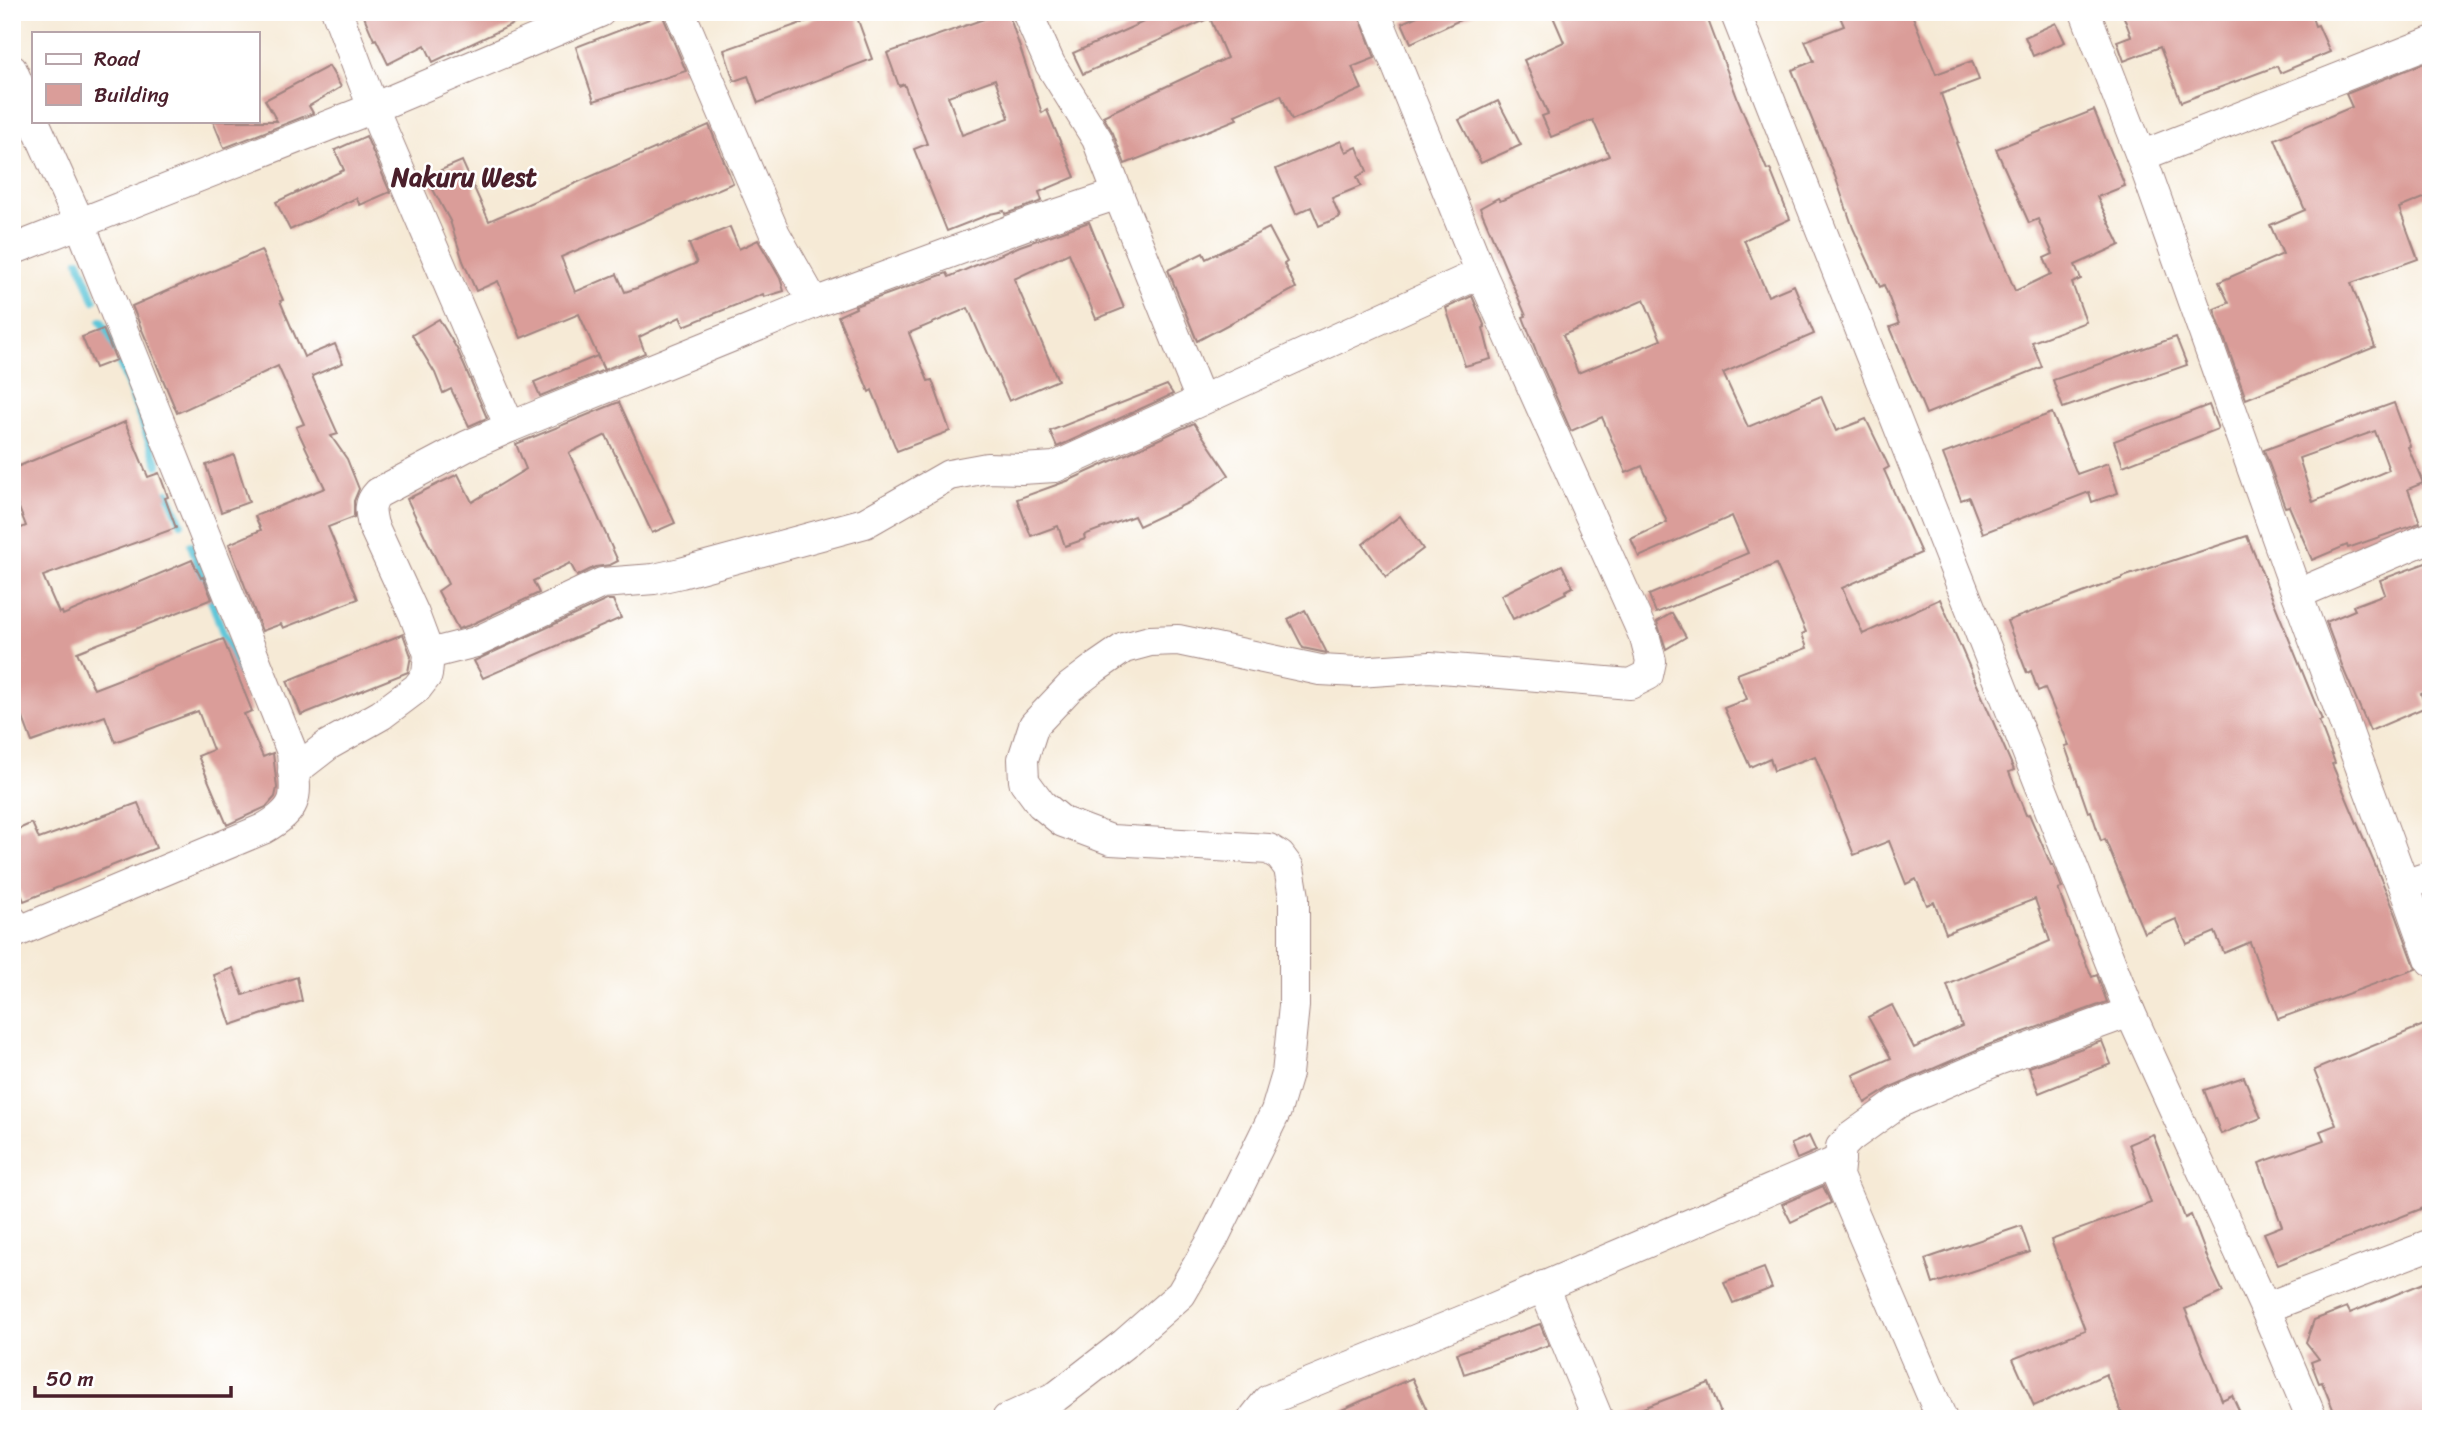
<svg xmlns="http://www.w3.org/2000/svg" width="2443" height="1431" font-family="Sriracha,sans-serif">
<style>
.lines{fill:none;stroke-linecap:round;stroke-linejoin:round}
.stream{stroke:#5ec6d9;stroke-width:8}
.building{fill:#da9d99;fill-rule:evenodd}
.minor-casing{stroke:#a08480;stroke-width:32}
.minor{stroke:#fff;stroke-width:30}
.labels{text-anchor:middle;stroke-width:5;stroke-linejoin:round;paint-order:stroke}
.quarter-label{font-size:26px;font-weight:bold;fill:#4a1f2b;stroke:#fff}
</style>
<rect width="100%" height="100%" fill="#fff"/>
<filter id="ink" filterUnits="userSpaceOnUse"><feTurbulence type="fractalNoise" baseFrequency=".0143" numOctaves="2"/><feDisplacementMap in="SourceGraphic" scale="14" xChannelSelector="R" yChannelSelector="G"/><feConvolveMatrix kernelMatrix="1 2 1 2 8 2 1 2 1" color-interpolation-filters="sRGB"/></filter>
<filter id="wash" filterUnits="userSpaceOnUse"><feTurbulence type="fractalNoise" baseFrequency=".00686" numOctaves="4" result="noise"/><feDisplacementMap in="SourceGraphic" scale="28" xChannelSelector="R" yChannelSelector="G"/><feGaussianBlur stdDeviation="1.57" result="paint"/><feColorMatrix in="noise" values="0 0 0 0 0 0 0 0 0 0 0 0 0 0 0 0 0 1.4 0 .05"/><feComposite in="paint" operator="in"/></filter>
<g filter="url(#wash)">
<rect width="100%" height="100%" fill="#f6ead6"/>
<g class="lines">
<g class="stream">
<path d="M79,261L94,300"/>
<path d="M101,321L115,350"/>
<path d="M121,365L158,465"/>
<path d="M168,493L181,523"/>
<path d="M191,545L237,671"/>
</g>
</g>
<g id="blocks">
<g class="building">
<path d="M362,12H539L433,62L425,45L388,64L376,39L374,40Z"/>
<path d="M833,12H855L872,59L758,103L748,76L734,81L724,50Z"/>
<path d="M1004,12H1008L1042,113L1047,110L1075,177L1039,192L1042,201L1005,214L1004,211L990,214L947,231L914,149L927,144L904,84L899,86L887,53ZM995,79L1009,118L962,135L948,96Z"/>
<path d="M1166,12H1358L1375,58L1352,67L1362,89L1292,120L1281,95L1235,115L1237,119L1125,164L1113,133L1103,116L1227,58L1210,18L1083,74L1073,53Z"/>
<path d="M1426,12H1477L1411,43L1402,23Z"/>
<path d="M1551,12H1705L1738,100L1767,170L1770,169L1790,219L1744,240L1768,296L1794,285L1814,334L1723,373L1748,427L1821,396L1836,431L1866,419L1889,467L1884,470L1921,553L1842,588L1863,634L1940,599L2014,770L2009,772L2026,815L2029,814L2051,865H2053L2062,888L2058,889L2078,944L2092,977L2097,975L2107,1002L1988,1045L1891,1087L1865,1103L1853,1075L1891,1058L1868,1017L1892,1005L1914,1048L1962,1026L1947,985L2050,941L2035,899L1946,933L1934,902L1927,905L1916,879L1906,884L1889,841L1854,855L1815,756L1774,771L1770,758L1750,767L1724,708L1747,699L1737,674L1807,648L1802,634L1806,632L1776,564L1656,613L1649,595L1748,553L1732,516L1639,557L1631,539L1667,522L1642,466L1626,473L1602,417L1571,431L1540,361L1523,317L1526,316L1480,208L1498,198L1500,201L1609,156L1593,120L1551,137L1542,116L1548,114L1524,60L1564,42ZM1644,300L1661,340L1578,373L1563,335Z"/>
<path d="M1838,12H1911L1936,74L1972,61L1979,80L1941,94L1958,142L1956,143L2015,291L2051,274L2044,258L2053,254L2038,219L2029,223L1996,149L2094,110L2125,186L2097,197L2120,245L2075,265L2081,279L2072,283L2086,322L2032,342L2042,367L1926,414L1890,327L1899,324L1884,285L1880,287L1853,228L1835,176L1792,70L1814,61L1805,41L1844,26Z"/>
<path d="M2122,12H2310L2315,26L2318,25L2330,52L2280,73L2277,66L2181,102L2160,47L2124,61L2117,41L2131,36Z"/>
<path d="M662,14L686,71L594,101L576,47Z"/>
<path d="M2056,23L2065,42L2033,56L2025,37Z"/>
<path d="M2429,61L2431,195L2399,208L2418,259L2351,283L2375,347L2246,399L2214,309L2229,303L2219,282L2283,254L2270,225L2305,210L2275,139L2352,107L2346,94Z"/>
<path d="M329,66L341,87L309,106L313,113L224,148L213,121H277L265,100Z"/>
<path d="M1498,101L1521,145L1481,163L1459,120Z"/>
<path d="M709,125L733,183L561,257L575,292L617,274L625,292L637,288L697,263L689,244L730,227L739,249L758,240L780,278L784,291L764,297L763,294L684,326L680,317L639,337L645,353L604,370L579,314L521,338L498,281L476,291L463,261L450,221L429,182L443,173L441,170L462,161L489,221Z"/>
<path d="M366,136L390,192L360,205L356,198L290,230L276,202L344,170L335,150Z"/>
<path d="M1341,141L1346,152L1357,147L1367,171L1357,177L1361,186L1332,198L1340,217L1319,226L1311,207L1296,214L1276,169Z"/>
<path d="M1089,222L1124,308L1096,319L1069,253L1014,279L1058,380L1009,401L968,308L909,333L928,381L932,380L950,431L897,451L872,390L869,392L838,316L856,308L855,306L947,273L949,277L1020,246Z"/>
<path d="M1269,228L1287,262L1284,264L1296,288L1197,341L1168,270L1203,253L1206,259Z"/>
<path d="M261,250L283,300L280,301L304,357L335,344L343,363L312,376L338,434L331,436L347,459L359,489L354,501V517L328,527L358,599L283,628L281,624L262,631L229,544L261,530L255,516L325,488L296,427L304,424L278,366L177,413L132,306Z"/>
<path d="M1472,296L1485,327L1483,328L1491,359L1465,366L1446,308Z"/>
<path d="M439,319L457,349L487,418L469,426L451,389L443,393L435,373L412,335Z"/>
<path d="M103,329L116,360L95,368L82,337Z"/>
<path d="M2176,337L2187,365L2063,408L2053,380Z"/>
<path d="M597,356L604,370L540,396L534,382Z"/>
<path d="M1167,385L1173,394L1057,447L1050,431Z"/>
<path d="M619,402L675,523L652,533L606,435L569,453L618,561L610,565L595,567L577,576L570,563L533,581L539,593L470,625L458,629L438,591L448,584L407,499L458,474L472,502L526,469L516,444Z"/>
<path d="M2394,403L2410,446L2408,447L2423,483L2408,489L2420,523L2348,548L2347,545L2312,560L2289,506L2285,507L2264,450ZM2375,431L2389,470L2313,502L2299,458Z"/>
<path d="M2209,405L2218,429L2123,466L2114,441Z"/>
<path d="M2052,413L2077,474L2108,463L2118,493L2092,502L2089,492L1983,533L1969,497L1961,500L1943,454Z"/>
<path d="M125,422L148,477L159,473L168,497L165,498L176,528L43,576L59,613L62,612L63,615L192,560L201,578L203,577L212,599L77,652L94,689L223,639L252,711L244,714L263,757L273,753L277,788L275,797L266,807L227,825L198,756L213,750L198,711L115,742L105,716L32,742L23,718L12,722V532L26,526L12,490V469Z"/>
<path d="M1194,423L1229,475L1209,489L1190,502L1139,526L1134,516L1084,535L1085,539L1065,546L1058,526L1031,536L1017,499L1070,480Z"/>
<path d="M234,455L249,502L221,512L206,465Z"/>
<path d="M1400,516L1423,549L1386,577L1363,544Z"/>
<path d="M2247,536L2322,720L2319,721L2335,763L2332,764L2395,912L2416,969L2278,1019L2250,942L2224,953L2215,932L2187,944L2176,919L2144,933L2105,839L2101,841L2091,811L2088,812L2065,746L2069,745L2045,688L2038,691L2031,671L2027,673L2007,621L2123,578V577Z"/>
<path d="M2431,561V690L2421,694L2426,707L2370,731L2345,673L2326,622L2355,610L2353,606L2385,594L2380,580Z"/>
<path d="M1562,565L1573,587L1565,591L1566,593L1513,619L1501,595Z"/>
<path d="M607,600H613L621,618L483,678L474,661Z"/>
<path d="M1305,610L1327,653L1303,648L1288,619Z"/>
<path d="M1672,613L1686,637L1666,649L1657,622Z"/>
<path d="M403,634L411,656L408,672L301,715L287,681Z"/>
<path d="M138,803L156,848L24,901L12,873V832L32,823L39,839Z"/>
<path d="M233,968L243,995L297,977L302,1001L231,1025L214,975Z"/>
<path d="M2431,1022V1205L2278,1265L2264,1233L2282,1226L2259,1163L2324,1140L2320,1131L2336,1125L2314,1070Z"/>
<path d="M2102,1041L2111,1064L2039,1093L2029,1067Z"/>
<path d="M2244,1077L2261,1118L2221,1134L2204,1090Z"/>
<path d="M2153,1134L2185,1218L2191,1215L2209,1262L2223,1292L2185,1309L2222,1400L2232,1395L2243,1419H2124L2106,1374L2034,1406L2013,1359L2085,1330L2051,1240L2151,1203L2129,1144Z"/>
<path d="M1809,1136L1816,1151L1797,1159L1791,1144Z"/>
<path d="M1823,1186L1831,1203L1791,1222L1782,1204Z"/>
<path d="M2021,1226L2030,1252L1933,1284L1925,1259Z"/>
<path d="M1764,1268L1772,1288L1733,1303L1724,1283Z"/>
<path d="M2431,1280V1419H2337L2322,1382L2319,1383L2311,1362L2319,1359L2306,1342L2314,1320L2347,1307L2350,1313Z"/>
<path d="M1540,1324L1549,1345L1464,1374L1457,1353Z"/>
<path d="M1412,1378L1431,1419H1322Z"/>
<path d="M1709,1383L1723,1419H1619V1417Z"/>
</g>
</g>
</g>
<g filter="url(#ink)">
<use href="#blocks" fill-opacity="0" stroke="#a08480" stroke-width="2"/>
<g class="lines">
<g class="minor-casing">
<g id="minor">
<path d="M680,12L775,234L814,303L1028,224L1118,194L1097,139L1050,64L1027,12"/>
<path d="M1735,12L2130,1012L2265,1308L2312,1419"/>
<path d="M2085,12L2141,156L2297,594L2431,537"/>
<path d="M12,70L33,118"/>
<path d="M2141,156L2431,42"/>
<path d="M1118,194L1201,400"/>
<path d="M12,250L373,108L337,12"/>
<path d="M510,427L814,303"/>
<path d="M2297,594L2404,885"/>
<path d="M429,654L476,642L602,583L654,579L681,573L865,523L949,475L987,468L1021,469L1055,467L1481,273"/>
<path d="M293,772L328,745L381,715L417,688L427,675L429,654L414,614L373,525C370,512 368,503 378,493L467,446L510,427L373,108L600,12"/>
<path d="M2431,876L2404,885L2431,961"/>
<path d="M12,920L17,932L263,829C304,806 295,793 292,752L80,224L34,121"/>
<path d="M1543,1286L1598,1419"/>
<path d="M2265,1308L2431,1245"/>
<path d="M1007,1419L1057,1396L1124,1344L1181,1294L1213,1239L1276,1111L1287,1074L1294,1006V897L1289,868L1280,856L1269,849L1111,840L1063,822L1041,804L1024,781L1023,759L1034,725L1070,687L1095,668L1124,648L1150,641L1178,640L1320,670L1358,672L1430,667L1630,684L1648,675L1651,661L1645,638L1481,273L1375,12"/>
<path d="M1253,1419L1268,1400L1489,1310L1840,1160"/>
<path d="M1942,1419L1838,1176L1841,1147L1851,1137L1898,1103L1995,1061L2130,1012"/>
</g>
</g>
<use href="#minor" class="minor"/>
</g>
</g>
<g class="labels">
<g class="quarter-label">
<text x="464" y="186">Nakuru West</text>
</g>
</g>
<rect width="2443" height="1431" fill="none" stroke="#fff" stroke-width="42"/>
<rect x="32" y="32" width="228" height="91" fill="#ffffff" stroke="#b7a5aa" stroke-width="2"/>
<rect x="46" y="54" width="35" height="10" fill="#ffffff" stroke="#b7a5aa" stroke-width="2"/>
<text x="94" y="66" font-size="21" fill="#4a1f2b">Road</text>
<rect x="46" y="84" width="35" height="21" fill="#da9d99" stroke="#b7a5aa" stroke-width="2"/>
<text x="94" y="102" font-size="21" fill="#4a1f2b">Building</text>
<path d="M35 1386v10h196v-10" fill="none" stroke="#4a1f2b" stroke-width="3.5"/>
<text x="46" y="1386" font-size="21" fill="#4a1f2b" stroke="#ffffff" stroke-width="5" paint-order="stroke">50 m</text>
</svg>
